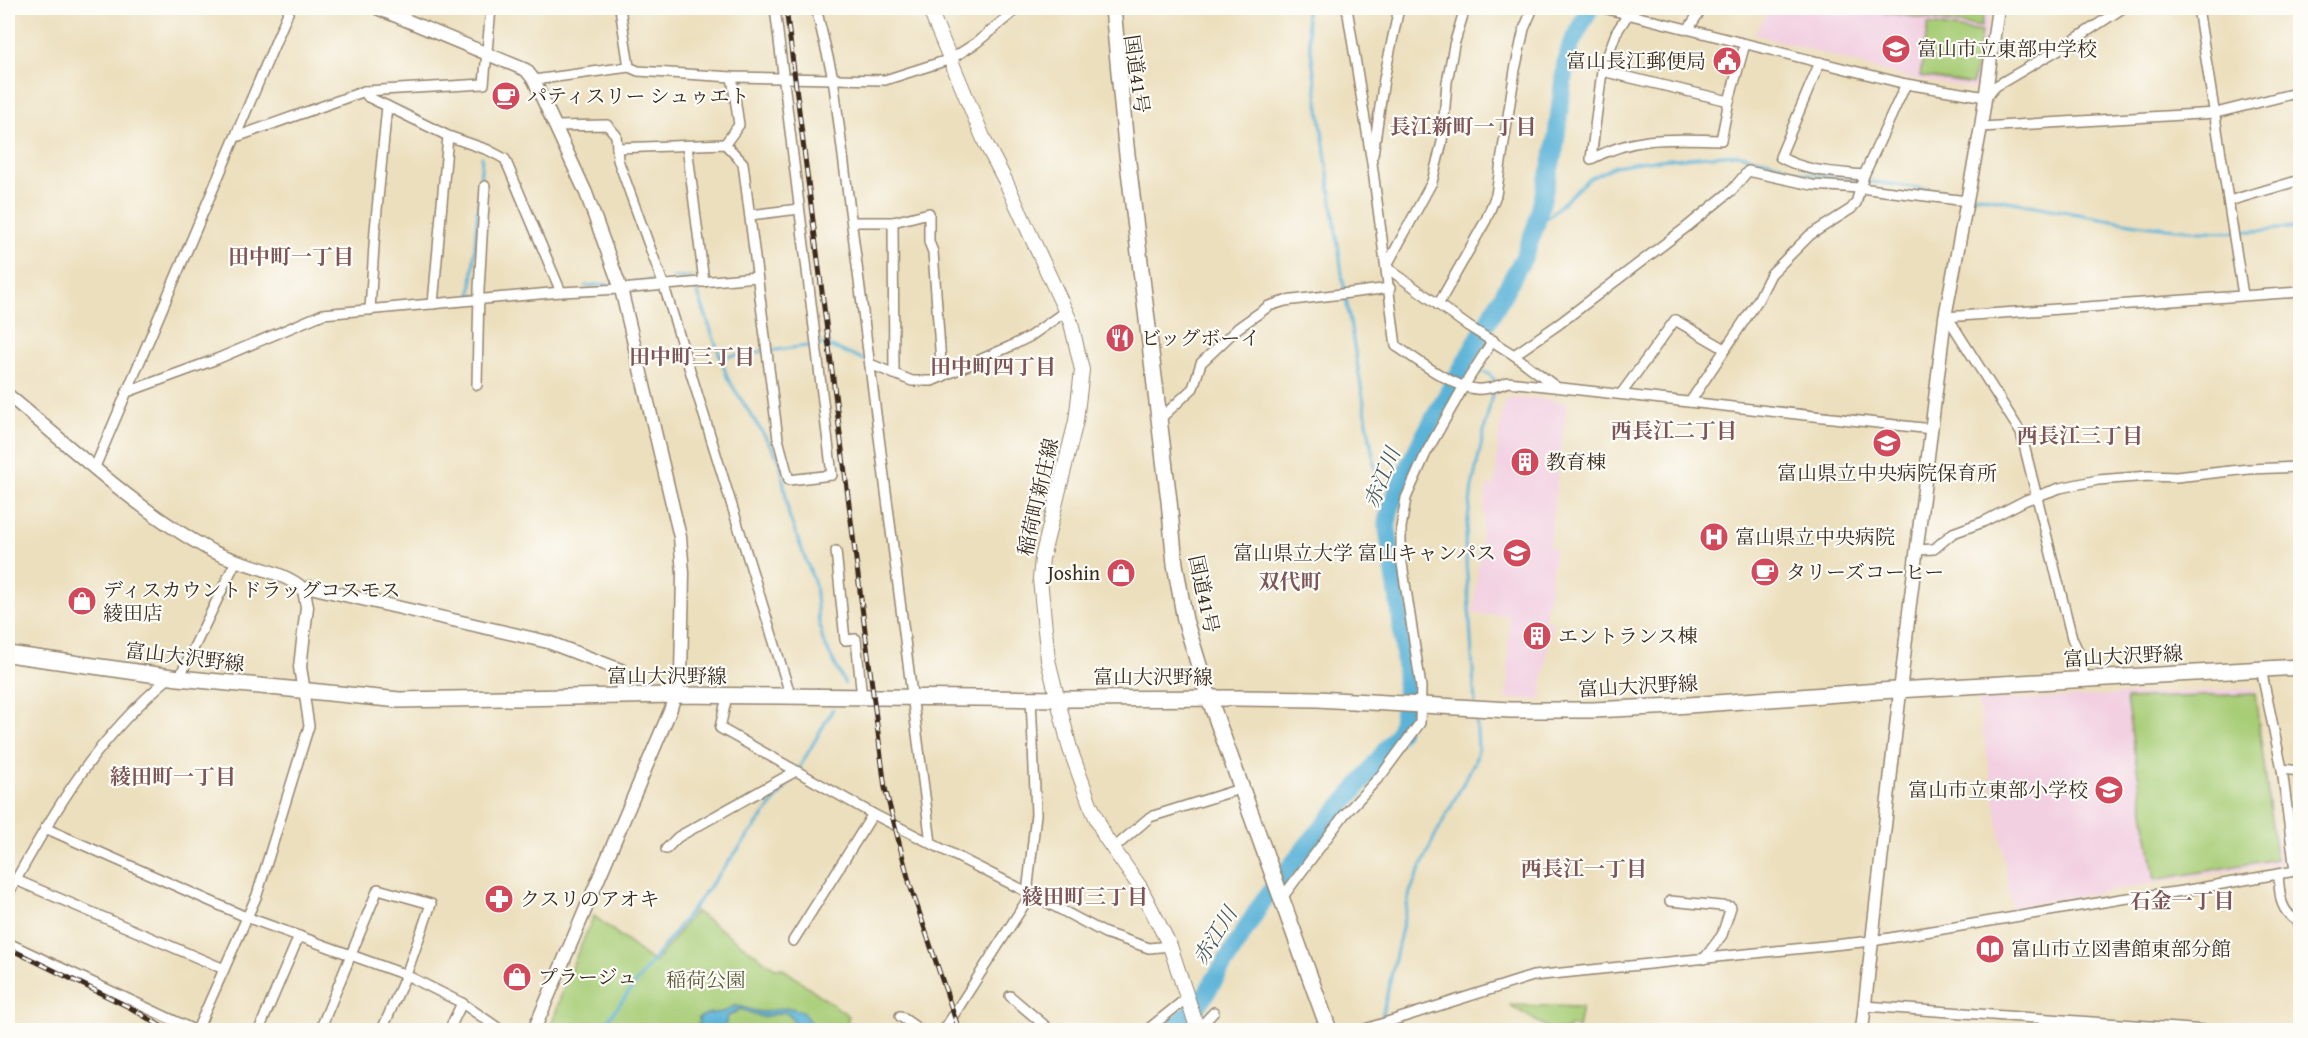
<svg xmlns="http://www.w3.org/2000/svg" width="2308" height="1038" font-family="'Gentium Book Plus','Noto Serif JP',serif">
<style>
.built{fill:#f2cfe1}
.green{fill:#a8cd77;stroke:#727c4a;stroke-width:1.5}
.water{fill:#5bb3d8;stroke:#4b6e7b;stroke-width:1.5}
.lines{fill:none;stroke-linecap:round;stroke-linejoin:round}
.stream{stroke:#5bb3d8;stroke-width:3}
.river{stroke:#5bb3d8;stroke-width:18}
.minor-casing{stroke:#94846e;stroke-width:12}
.tertiary-casing{stroke:#94846e;stroke-width:15}
.secondary-casing{stroke:#94846e;stroke-width:16}
.primary-casing{stroke:#94846e;stroke-width:18}
.trunk-casing{stroke:#94846e;stroke-width:18}
.minor{stroke:#fff;stroke-width:9}
.tertiary{stroke:#fff;stroke-width:12}
.secondary{stroke:#fff;stroke-width:14}
.primary{stroke:#fff;stroke-width:15}
.trunk{stroke:#fff;stroke-width:15}
.rail-casing{stroke:#3b2a1e;stroke-width:5}
.rail{stroke:#fdfcf7;stroke-width:3;stroke-dasharray:9;stroke-linecap:butt}
.labels{text-anchor:middle;stroke-width:4.5;stroke-linejoin:round;paint-order:stroke}
.poi-label{font-size:20px;fill:#3b2a1e;stroke:#fdfcf7;text-anchor:start}
.street-label{font-size:20px;fill:#3b2a1e;stroke:#fdfcf7}
.park-label{font-size:20px;fill:#5c5b39;stroke:#fdfcf7}
.neighbourhood-label{font-size:21px;font-weight:bold;fill:#7d5457;stroke:#fdfcf7}
.water-label{font-size:21px;font-style:italic;fill:#465a5f;stroke:#fdfcf7}
</style>
<rect width="100%" height="100%" fill="#fdfcf7"/>
<filter id="ink" filterUnits="userSpaceOnUse"><feTurbulence type="fractalNoise" baseFrequency=".0167" numOctaves="2"/><feDisplacementMap in="SourceGraphic" scale="12" xChannelSelector="R" yChannelSelector="G"/><feConvolveMatrix kernelMatrix="1 2 1 2 8 2 1 2 1" color-interpolation-filters="sRGB"/></filter>
<filter id="wash" filterUnits="userSpaceOnUse"><feTurbulence type="fractalNoise" baseFrequency=".008" numOctaves="4" result="noise"/><feDisplacementMap in="SourceGraphic" scale="24" xChannelSelector="R" yChannelSelector="G"/><feGaussianBlur stdDeviation="1.35" result="paint"/><feColorMatrix in="noise" values="0 0 0 0 0 0 0 0 0 0 0 0 0 0 0 0 0 1.4 0 .05"/><feComposite in="paint" operator="in"/></filter>
<g filter="url(#wash)">
<rect width="100%" height="100%" fill="#ecdfbd"/>
<g class="built">
<path d="M1771,8H1991L1976,89L1908,78L1754,34Z"/>
<path d="M1534,398L1567,403L1549,547L1555,548L1549,596L1544,619L1552,621L1540,700L1507,699L1509,615L1473,614L1487,485L1495,486L1498,439L1505,399Z"/>
<path d="M2254,689L2280,863L2012,907L1978,701Z"/>
</g>
<g class="green">
<path d="M1882,8H1985L1981,27L1882,12Z"/>
<path d="M1928,24L1981,32L1973,84L1920,76Z"/>
<path d="M2255,694L2276,859L2155,880L2126,699Z"/>
<path d="M695,911L775,968H782L849,1016L847,1021L860,1030H550L566,980L594,916L655,963Z"/>
<path d="M1510,1005H1509L1582,1007L1578,1028L1570,1026L1568,1030H1551Z"/>
<path d="M2038,1021L2154,1030H2028Z"/>
</g>
<path class="water" d="M734,1006C745,1006 752,1012 763,1012C777,1011 786,1004 801,1011C808,1015 810,1025 816,1030H799L790,1016L785,1012L762,1017L740,1009L727,1017L724,1030H698L699,1018C713,1008 718,1018 734,1006Z"/>
<g class="lines">
<g class="stream">
<path d="M1305,8L1343,281L1374,462L1387,526"/>
<path d="M1973,195C2080,212 2191,245 2300,226"/>
<path d="M1536,225L1545,220L1587,180L1615,166L1646,161L1737,154L1769,161L1802,173L1966,194"/>
<path d="M672,278L691,277"/>
<path d="M633,282L657,280"/>
<path d="M585,286L608,284"/>
<path d="M696,288L728,379L780,460L789,516L815,584L818,617L823,641L845,684"/>
<path d="M476,295L471,296L482,157"/>
<path d="M721,357L823,344L868,361"/>
<path d="M1465,366L1489,374L1495,381L1472,487L1465,544L1475,703"/>
<path d="M798,770L833,709"/>
<path d="M600,1030L794,776"/>
<path d="M1379,1030L1410,892L1433,840L1475,761L1478,750L1476,713"/>
</g>
<path class="river" d="M1171,1030L1200,1003L1263,901L1308,844L1356,789L1400,731L1406,694L1405,666L1400,611L1387,526L1390,510L1396,493L1421,441L1524,257L1536,225L1555,148L1565,65L1571,44L1590,8"/>
</g>
</g>
<g filter="url(#ink)">
<g class="lines">
<g class="minor-casing">
<g id="minor">
<path d="M620,8L629,67"/>
<path d="M816,8L833,78L931,843"/>
<path d="M1347,8L1372,163L1396,346C1416,359 1452,387 1476,389C1487,390 1497,386 1508,382L1932,429"/>
<path d="M1603,8L1906,84L1986,97L1996,86L2066,45L2123,8"/>
<path d="M1632,8L1616,33L1602,71L1591,159C1638,135 1670,139 1721,140L1729,101L1745,44"/>
<path d="M2198,8L2243,295"/>
<path d="M1689,28L1702,8"/>
<path d="M1820,62L1780,157C1806,172 1835,172 1864,175"/>
<path d="M1602,71L1729,101"/>
<path d="M534,80L629,67L638,71L732,77L885,80L951,59L976,43L1018,8"/>
<path d="M364,91L368,97L387,106"/>
<path d="M557,126L607,125L616,135L618,160L664,286L791,697"/>
<path d="M1981,127L2216,113L2300,92"/>
<path d="M236,137L365,91L484,84L491,8"/>
<path d="M725,144L739,125L732,77"/>
<path d="M687,146L704,282"/>
<path d="M617,148L725,144L743,163L778,439L789,480L832,475L775,8"/>
<path d="M1373,155L1384,79L1399,8"/>
<path d="M2229,201L2300,180"/>
<path d="M750,215L799,209"/>
<path d="M852,222H893L929,213V242L933,252L942,377"/>
<path d="M893,222L894,374"/>
<path d="M1386,267L1468,326L1514,355L1559,324L1688,226L1732,190L1748,171L1812,185L1860,188L1967,201"/>
<path d="M1386,267L1432,182L1442,142L1447,82L1454,45L1465,8"/>
<path d="M433,304L448,136"/>
<path d="M1438,305L1486,220L1496,195L1515,70L1524,29L1533,8"/>
<path d="M370,310L375,230L387,106L448,136L488,150L505,159L561,292"/>
<path d="M1945,317L2300,292"/>
<path d="M1952,324L2021,433L2072,638L2078,651L2085,679"/>
<path d="M1514,355L1555,386"/>
<path d="M870,364L912,381H932L1011,346L1029,337L1066,311"/>
<path d="M477,385L479,289L485,186"/>
<path d="M127,392L217,359L323,314L561,292L621,289L757,277"/>
<path d="M1621,394L1675,320L1725,349"/>
<path d="M1690,402L1758,300L1771,274L1810,235L1851,209L1856,203L1864,175L1906,84"/>
<path d="M1159,420L1193,388L1201,363L1238,328L1269,306L1285,301L1390,288"/>
<path d="M95,467L290,8"/>
<path d="M1917,550L1934,549L1953,533L1983,522L2026,500L2060,488L2098,480L2149,476L2176,477L2249,469L2300,467"/>
<path d="M836,551L845,640L856,639L862,698"/>
<path d="M179,678L236,561"/>
<path d="M727,696L720,728L873,814L1031,894L1105,933L1149,948L1170,946"/>
<path d="M2282,769L2300,771"/>
<path d="M45,828L246,917L406,975L462,1003L501,1030"/>
<path d="M1114,848L1150,817L1243,788"/>
<path d="M666,849L678,837L796,771"/>
<path d="M2278,874C2280,894 2279,910 2297,921L2300,931"/>
<path d="M16,880L224,969"/>
<path d="M8,894C54,811 95,739 170,677"/>
<path d="M1282,898L1344,815L1383,773L1420,723L1421,687L1401,557V528L1406,498L1426,453L1464,386L1493,340"/>
<path d="M1670,901L1731,907L1722,935L1704,959"/>
<path d="M793,941L873,814"/>
<path d="M8,943L194,1030"/>
<path d="M1010,996L1050,1030"/>
<path d="M1865,1006L2205,1030"/>
<path d="M900,1016L920,1030"/>
<path d="M1198,1029L1214,1012"/>
<path d="M197,1030L257,895L309,726L304,692"/>
<path d="M259,1030L299,936"/>
<path d="M320,1030L378,889L431,904L406,975L382,1030"/>
<path d="M449,1030L462,1003"/>
<path d="M944,1030L1031,894L1028,885L1036,814L1031,698"/>
<path d="M1147,1030L1188,997"/>
<path d="M1362,1030L1533,976L1872,941L2121,899L2183,891L2295,871L2282,769L2261,669"/>
</g>
</g>
<g class="tertiary-casing">
<g id="tertiary">
<path d="M377,8L526,70L534,80L586,193L621,289L680,537L683,573L681,676L670,711L534,1030"/>
<path d="M8,395C72,448 134,508 208,549C234,564 285,570 304,590L310,587L548,642L621,670L622,696"/>
<path d="M304,590L307,607L300,667L304,692"/>
<path d="M1862,1030L1909,612L1945,317L1981,127L1998,8"/>
</g>
</g>
<g class="secondary-casing">
<path id="secondary" d="M929,8L985,142L1005,180L1071,323L1082,370L1076,421L1042,558L1040,579L1048,660L1070,749L1090,804L1105,837L1140,887L1170,946L1198,1030"/>
</g>
<g class="primary-casing">
<path id="primary" d="M8,654L179,678L399,700L675,695L1070,699L1236,698L1317,699L1510,710H1593L1675,706L1879,691L2300,667"/>
</g>
<g class="trunk-casing">
<path id="trunk" d="M1113,8L1126,146L1169,501L1175,564L1185,620L1209,698L1329,1030"/>
</g>
<use href="#minor" class="minor"/>
<use href="#tertiary" class="tertiary"/>
<use href="#secondary" class="secondary"/>
<use href="#primary" class="primary"/>
<use href="#trunk" class="trunk"/>
<g class="rail-casing">
<g id="rail">
<path d="M786,8L885,788L910,885L959,1030"/>
<path d="M8,948L131,1008L167,1030"/>
</g>
</g>
<use href="#rail" class="rail"/>
</g>
</g>
<defs>
<g id="school-disc" transform="scale(1.5)"><circle r="9.5" fill="#d1495b" stroke="#fdfcf7"/><path d="M0-5L7-2L0 1L-7-2ZM-4 1L0 2.5L4 1V4Q0 6-4 4Z" fill="#fff"/></g>
<g id="civic-disc" transform="scale(1.5)"><circle r="9.5" fill="#d1495b" stroke="#fdfcf7"/><path d="M-.6-6.5H3V-4.5H.6V-3L4-1V1h2V6H-6V1h2V-1L-.6-3ZM-1.2 2.5V6h2.4V2.5Z" fill="#fff"/></g>
<g id="cafe-disc" transform="scale(1.5)"><circle r="9.5" fill="#d1495b" stroke="#fdfcf7"/><path d="M-5.5-4.5H6V0H3Q3 3.5 0 3.5H-2.5Q-5.5 3.5-5.5 0ZM3-3.2v2h1.7v-2ZM-6 4.5H4V6H-6Z" fill="#fff"/></g>
<g id="restaurant-disc" transform="scale(1.5)"><circle r="9.5" fill="#d1495b" stroke="#fdfcf7"/><path d="M-5-6h1v4h1v-4h1v4h1v-4h1v5L-1.5 .5V6h-2V.5L-5-1ZM5-6V6H3V1.5H1.5Q1.5-4 5-6Z" fill="#fff"/></g>
<g id="building-disc" transform="scale(1.5)"><circle r="9.5" fill="#d1495b" stroke="#fdfcf7"/><path d="M-4-6H4V6H1V3H-1V6H-4ZM-2.5-4.3h1.7v1.8h-1.7ZM.8-4.3h1.7v1.8H.8ZM-2.5-1h1.7V.8h-1.7ZM.8-1h1.7V.8H.8Z" fill="#fff"/></g>
<g id="hospital-disc" transform="scale(1.5)"><circle r="9.5" fill="#d1495b" stroke="#fdfcf7"/><path d="M-5-5h3v3.5h4V-5h3V5h-3V1.5h-4V5h-3Z" fill="#fff"/></g>
<g id="university-disc" transform="scale(1.5)"><circle r="9.5" fill="#d1495b" stroke="#fdfcf7"/><path d="M0-5L7-2L0 1L-7-2ZM-4 1L0 2.5L4 1V4Q0 6-4 4Z" fill="#fff"/></g>
<g id="shop-disc" transform="scale(1.5)"><circle r="9.5" fill="#d1495b" stroke="#fdfcf7"/><path d="M-5-2.5h2.3a2.7 3.5 0 0 1 5.4 0H5L5.5 6h-11ZM-1.5-2.5h3a1.5 2.3 0 0 0-3 0Z" fill="#fff"/></g>
<g id="pharmacy-disc" transform="scale(1.5)"><circle r="9.5" fill="#d1495b" stroke="#fdfcf7"/><path d="M-2-6h4v4h4v4h-4v4h-4v-4h-4v-4h4Z" fill="#fff"/></g>
<g id="library-disc" transform="scale(1.5)"><circle r="9.5" fill="#d1495b" stroke="#fdfcf7"/><path d="M-6-4Q-3-5.5-.7-3.5V5Q-3 3-6 4ZM6-4Q3-5.5 .7-3.5V5Q3 3 6 4Z" fill="#fff"/></g>
</defs>
<g fill-rule="evenodd">
<use href="#school-disc" x="1896" y="49"/>
<use href="#civic-disc" x="1727" y="61"/>
<use href="#cafe-disc" x="506" y="96"/>
<use href="#restaurant-disc" x="1120" y="338"/>
<use href="#school-disc" x="1887" y="443"/>
<use href="#building-disc" x="1525" y="462"/>
<use href="#hospital-disc" x="1714" y="537"/>
<use href="#university-disc" x="1517" y="553"/>
<use href="#cafe-disc" x="1765" y="572"/>
<use href="#shop-disc" x="1121" y="573"/>
<use href="#shop-disc" x="82" y="601"/>
<use href="#building-disc" x="1537" y="636"/>
<use href="#school-disc" x="2109" y="790"/>
<use href="#pharmacy-disc" x="499" y="899"/>
<use href="#library-disc" x="1990" y="949"/>
<use href="#shop-disc" x="517" y="977"/>
</g>
<g class="labels">
<g class="poi-label">
<text x="1917" y="56">富山市立東部中学校</text>
<text x="1706" y="68" text-anchor="end">富山長江郵便局</text>
<text x="527" y="103">パティスリー シュゥエト</text>
<text x="1141" y="345">ビッグボーイ</text>
<text x="1546" y="469">教育棟</text>
<text x="1887" y="480" text-anchor="middle">富山県立中央病院保育所</text>
<text x="1735" y="544">富山県立中央病院</text>
<text x="1496" y="560" text-anchor="end">富山県立大学 富山キャンパス</text>
<text x="1786" y="579">タリーズコーヒー</text>
<text x="1100" y="580" text-anchor="end">Joshin</text>
<text x="103" y="597">ディスカウントドラッグコスモス<tspan x="103" dy="23">綾田店</tspan></text>
<text x="1558" y="643">エントランス棟</text>
<text x="2088" y="797" text-anchor="end">富山市立東部小学校</text>
<text x="520" y="906">クスリのアオキ</text>
<text x="2011" y="956">富山市立図書館東部分館</text>
<text x="538" y="984">プラージュ</text>
</g>
<g class="street-label">
<text transform="translate(1137 74) rotate(82)" y="7">国道41号</text>
<text transform="translate(1038 497) rotate(-77)" y="7">稲荷町新庄線</text>
<text transform="translate(1204 594) rotate(78)" y="7">国道41号</text>
<text transform="translate(2123 656) rotate(-3)" y="7">富山大沢野線</text>
<text transform="translate(185 657) rotate(7)" y="7">富山大沢野線</text>
<text x="667" y="683">富山大沢野線</text>
<text x="1153" y="684">富山大沢野線</text>
<text transform="translate(1638 686) rotate(-3)" y="7">富山大沢野線</text>
</g>
<g class="park-label">
<text x="706" y="987">稲荷公園</text>
</g>
<g class="neighbourhood-label">
<text x="1463" y="134">長江新町一丁目</text>
<text x="291" y="264">田中町一丁目</text>
<text x="692" y="364">田中町三丁目</text>
<text x="993" y="374">田中町四丁目</text>
<text x="1674" y="438">西長江二丁目</text>
<text x="2080" y="443">西長江三丁目</text>
<text x="1290" y="589">双代町</text>
<text x="173" y="784">綾田町一丁目</text>
<text x="1584" y="876">西長江一丁目</text>
<text x="1085" y="904">綾田町三丁目</text>
<text x="2182" y="908">石金一丁目</text>
</g>
<g class="water-label">
<text transform="translate(1382 478) rotate(-68)" y="7">赤江川</text>
<text transform="translate(1215 936) rotate(-58)" y="7">赤江川</text>
</g>
</g>
<rect width="2308" height="1038" fill="none" stroke="#fdfcf7" stroke-width="30"/>
</svg>
